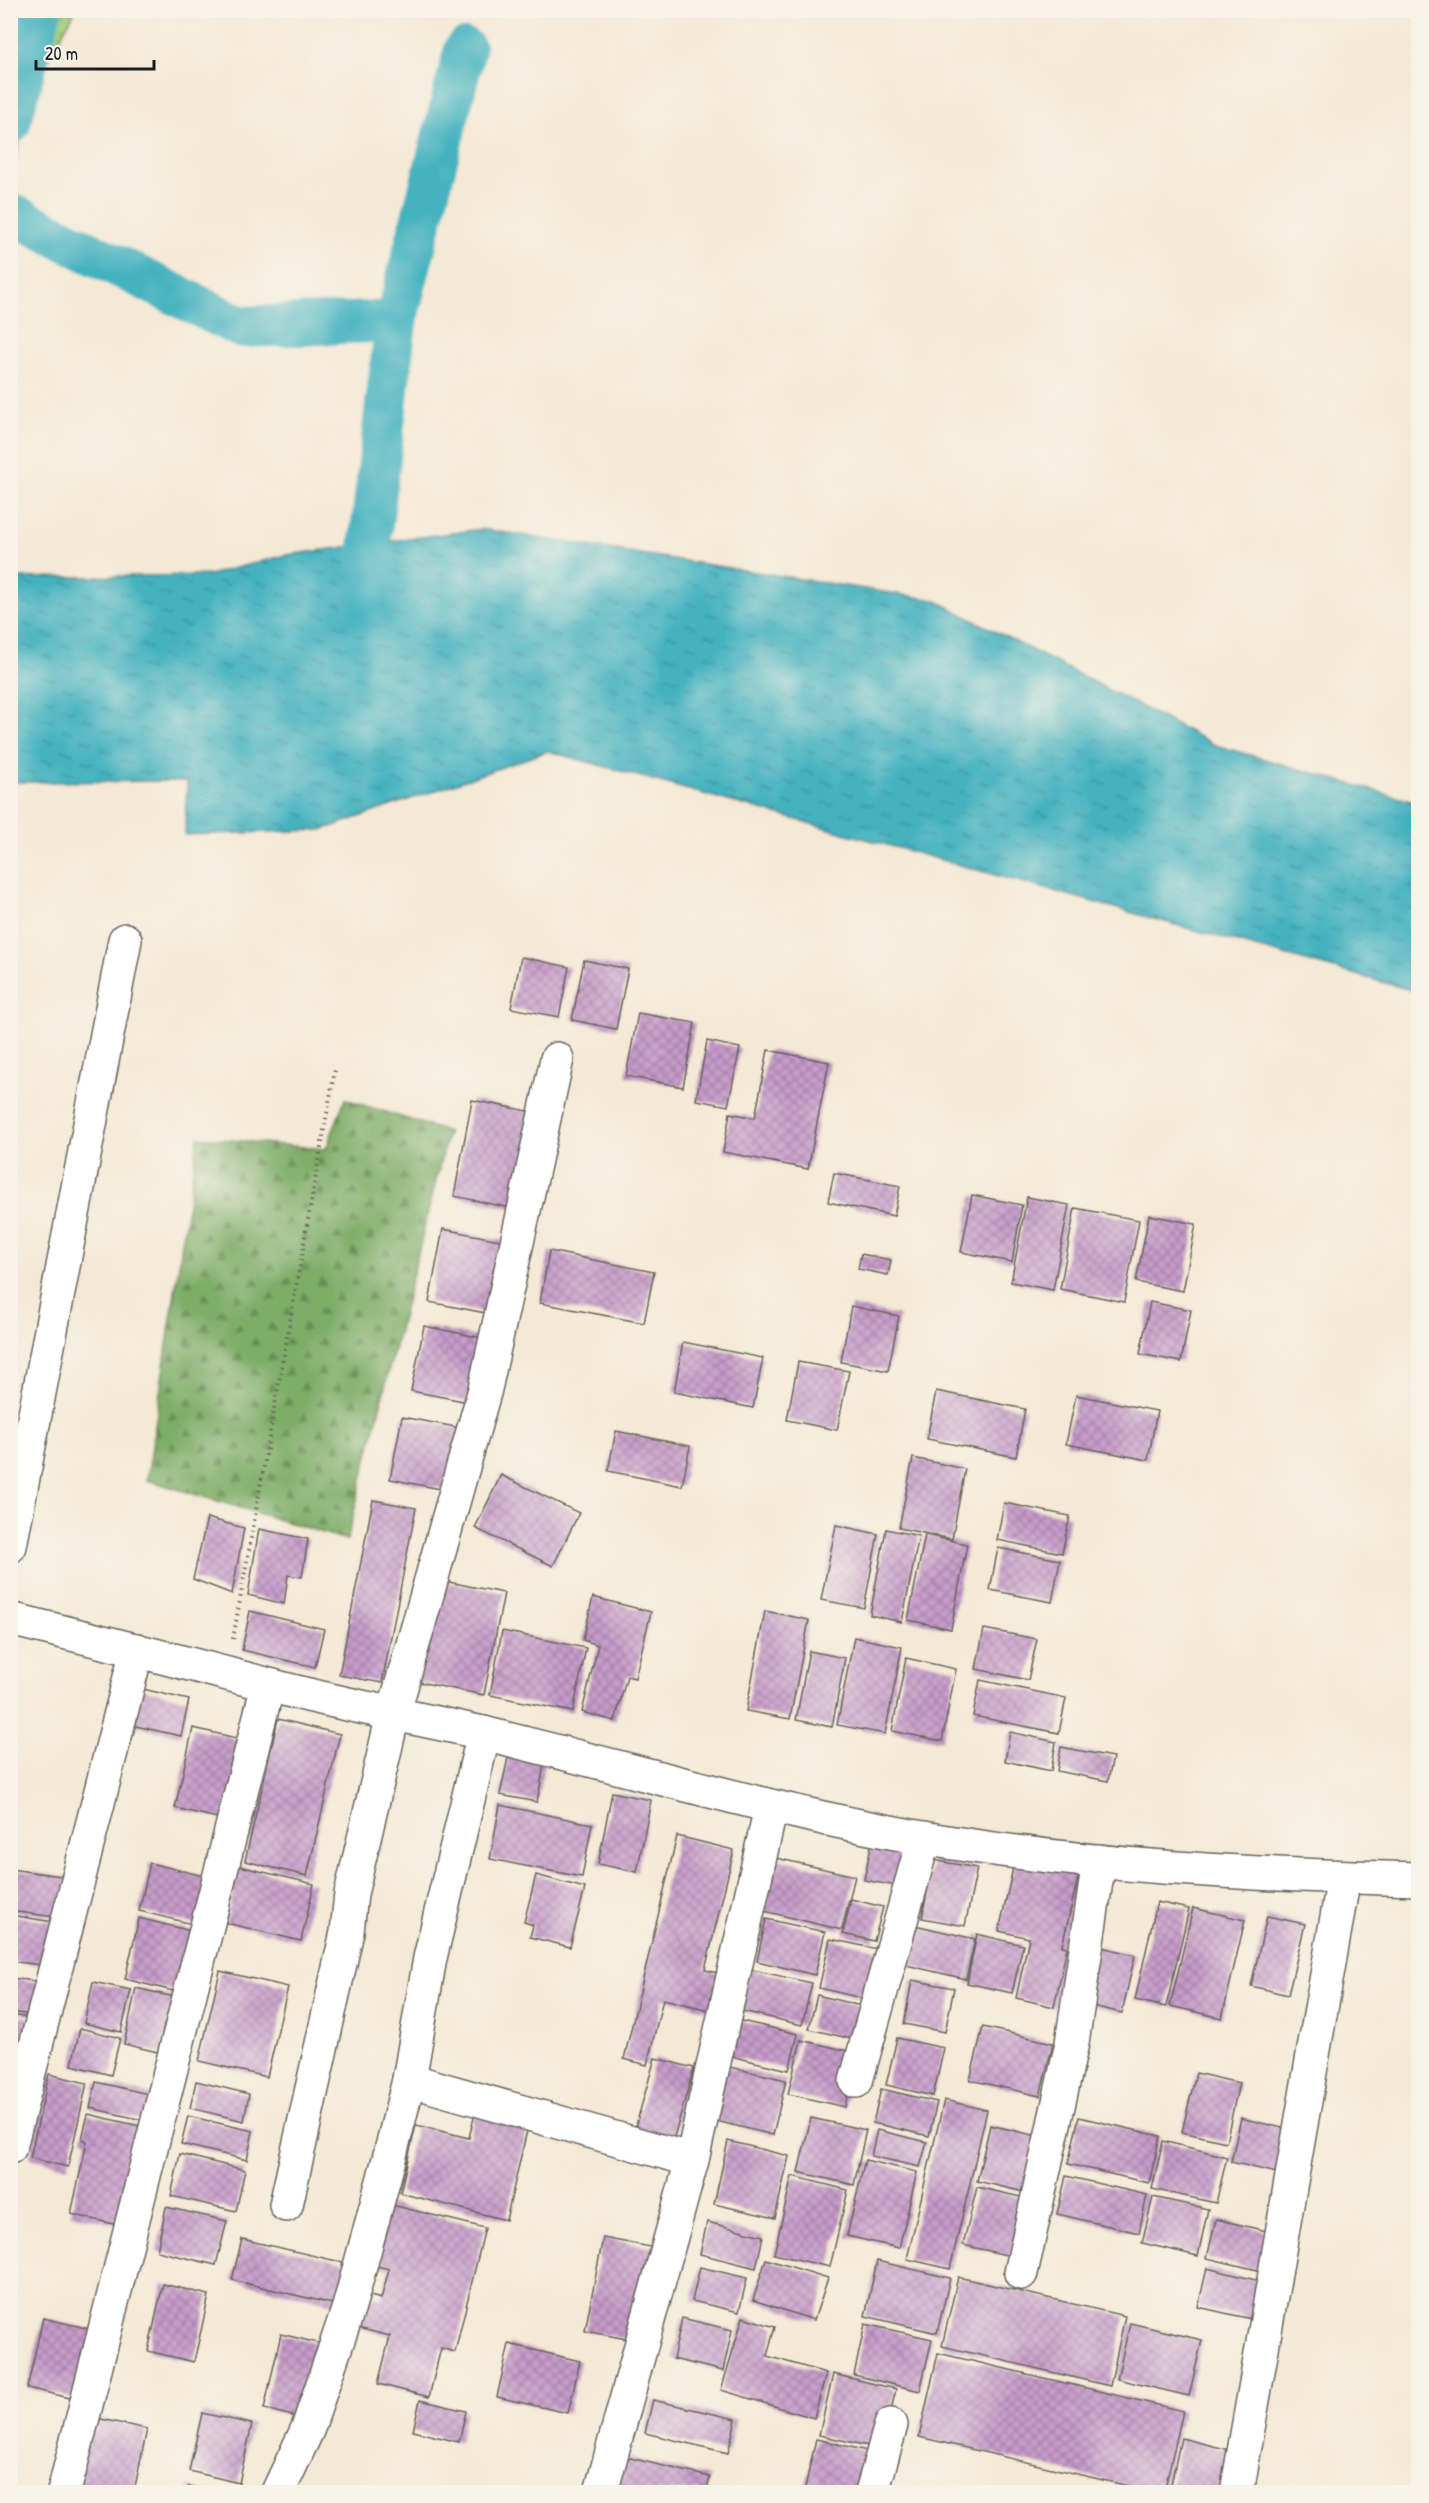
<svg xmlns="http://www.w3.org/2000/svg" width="1429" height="2503" font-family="'Patrick Hand',sans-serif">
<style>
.grass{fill:url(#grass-dots);stroke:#5c7249;stroke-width:1.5}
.forest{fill:url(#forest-firs);stroke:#4d6442;stroke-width:1.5}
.water{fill:url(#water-ripples);stroke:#30676e;stroke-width:1.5}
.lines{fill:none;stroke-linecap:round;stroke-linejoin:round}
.canal{stroke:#44b2c0;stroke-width:42}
.building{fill:url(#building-cross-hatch)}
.minor-casing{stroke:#68645d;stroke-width:36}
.path{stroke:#68645d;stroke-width:4;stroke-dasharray:1.5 4.5;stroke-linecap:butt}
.minor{stroke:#fff;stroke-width:33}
</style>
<defs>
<pattern id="grass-dots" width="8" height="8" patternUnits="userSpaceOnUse" patternTransform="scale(1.5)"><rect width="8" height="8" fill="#9dc976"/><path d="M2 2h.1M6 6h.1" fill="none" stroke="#87ac66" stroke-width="1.8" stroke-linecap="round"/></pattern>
<pattern id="forest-firs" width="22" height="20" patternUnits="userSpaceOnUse" patternTransform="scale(1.5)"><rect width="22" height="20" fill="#7ead67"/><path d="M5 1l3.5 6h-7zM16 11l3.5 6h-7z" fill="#668c54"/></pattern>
<pattern id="water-ripples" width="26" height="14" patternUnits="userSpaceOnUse" patternTransform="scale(1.5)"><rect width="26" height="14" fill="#44b2c0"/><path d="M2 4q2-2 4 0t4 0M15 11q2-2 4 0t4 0" fill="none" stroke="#38909b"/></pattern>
<pattern id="building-cross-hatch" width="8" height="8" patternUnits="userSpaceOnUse" patternTransform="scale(1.5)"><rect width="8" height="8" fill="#c79bcb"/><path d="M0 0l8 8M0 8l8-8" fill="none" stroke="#a17ea4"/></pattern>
</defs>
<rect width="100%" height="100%" fill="#f7f3e8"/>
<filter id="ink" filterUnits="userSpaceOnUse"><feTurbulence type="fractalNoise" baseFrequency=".0167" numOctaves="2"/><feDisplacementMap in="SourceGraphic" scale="12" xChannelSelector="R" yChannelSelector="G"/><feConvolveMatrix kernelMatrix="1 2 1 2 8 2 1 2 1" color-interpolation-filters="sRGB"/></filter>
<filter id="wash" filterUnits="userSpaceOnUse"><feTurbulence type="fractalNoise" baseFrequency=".008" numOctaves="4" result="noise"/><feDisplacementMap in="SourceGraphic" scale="24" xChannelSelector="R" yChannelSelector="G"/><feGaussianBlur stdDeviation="1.35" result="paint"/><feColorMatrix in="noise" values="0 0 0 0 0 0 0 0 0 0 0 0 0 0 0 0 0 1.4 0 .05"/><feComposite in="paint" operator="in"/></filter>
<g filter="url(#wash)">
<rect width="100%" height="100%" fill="#f4e9d5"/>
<path class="grass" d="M11,10L75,11L33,87L11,178Z"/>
<path class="forest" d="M345,1099L448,1132L347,1540L147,1480L198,1137L326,1149Z"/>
<path class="water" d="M481,529L935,600L1215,745L1418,803V992L548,751L322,830L185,835L187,781L11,782V578L209,575L286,555Z"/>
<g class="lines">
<g class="canal">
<path d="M10,123L41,10"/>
<path d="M10,213L241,327L396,321"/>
<path d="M363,600L396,321L465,49"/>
</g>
</g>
<g id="blocks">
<g class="building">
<path d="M521,957L569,967L559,1017L511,1008Z"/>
<path d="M584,960L628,969L616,1029L572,1020Z"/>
<path d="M638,1013L695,1023L683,1087L626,1076Z"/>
<path d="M707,1041L740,1048L728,1106L696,1100Z"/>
<path d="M768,1050L829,1062L808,1169L723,1152L730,1113L755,1118Z"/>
<path d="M472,1100L538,1113L520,1210L454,1196Z"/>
<path d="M834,1173L900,1186L894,1216L828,1202Z"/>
<path d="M972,1195L1022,1205L1012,1262L961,1252Z"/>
<path d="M1027,1197L1069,1205L1053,1290L1011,1282Z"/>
<path d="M1075,1208L1139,1220L1124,1302L1060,1289Z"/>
<path d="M1149,1215L1196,1224L1183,1291L1136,1282Z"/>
<path d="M443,1229L510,1242L496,1315L429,1302Z"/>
<path d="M549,1251L654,1272L644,1323L540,1303Z"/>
<path d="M861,1254L891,1260L888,1275L858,1269Z"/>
<path d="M1150,1302L1191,1310L1181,1362L1140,1354Z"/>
<path d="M851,1306L899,1316L888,1371L841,1362Z"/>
<path d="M424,1326L487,1339L474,1403L411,1391Z"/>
<path d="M683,1342L763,1358L753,1408L674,1392Z"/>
<path d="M798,1362L849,1371L837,1430L787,1420Z"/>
<path d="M936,1391L1025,1409L1016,1457L927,1439Z"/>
<path d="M1076,1395L1157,1411L1148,1460L1066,1444Z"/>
<path d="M402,1417L467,1429L455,1492L390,1479Z"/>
<path d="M616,1431L690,1446L682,1486L608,1471Z"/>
<path d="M913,1458L965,1469L952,1539L899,1528Z"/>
<path d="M501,1475L579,1513L553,1566L475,1528Z"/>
<path d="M373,1500L416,1508L382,1683L339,1675Z"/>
<path d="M1004,1503L1070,1516L1062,1553L997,1540Z"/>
<path d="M207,1518L244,1528L232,1594L193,1579Z"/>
<path d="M836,1525L878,1534L864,1608L821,1600Z"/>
<path d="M259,1529L308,1539L302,1577L288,1575L284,1604L248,1595Z"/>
<path d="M886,1529L919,1536L902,1622L870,1615Z"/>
<path d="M925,1535L967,1544L951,1629L908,1620Z"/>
<path d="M998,1548L1060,1560L1052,1602L990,1590Z"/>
<path d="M439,1580L504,1593L484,1695L419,1682Z"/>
<path d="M593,1597L651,1612L635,1678L627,1676L615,1721L582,1712L598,1645L583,1640Z"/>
<path d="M250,1611L324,1629L315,1667L242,1650Z"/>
<path d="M765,1611L809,1620L790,1719L746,1711Z"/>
<path d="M984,1629L1037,1639L1028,1680L976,1669Z"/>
<path d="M502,1631L586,1648L573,1712L490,1695Z"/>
<path d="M854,1637L902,1647L885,1734L837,1725Z"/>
<path d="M809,1651L845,1658L832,1727L796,1720Z"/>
<path d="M906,1658L956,1669L942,1741L892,1731Z"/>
<path d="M980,1680L1066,1698L1059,1733L973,1716Z"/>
<path d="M139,1688L189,1700L181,1736L131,1725Z"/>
<path d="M278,1719L340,1734L307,1876L245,1861Z"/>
<path d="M193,1728L245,1740L226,1820L175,1808Z"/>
<path d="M1010,1732L1056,1742L1051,1771L1005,1761Z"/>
<path d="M1061,1747L1113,1757L1108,1781L1057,1771Z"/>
<path d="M510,1748L546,1755L537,1802L500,1795Z"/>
<path d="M612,1792L651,1800L637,1872L598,1864Z"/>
<path d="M500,1805L592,1824L582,1877L490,1859Z"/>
<path d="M677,1836L734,1850L705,1970L731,1976L722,2013L663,1999L647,2065L624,2059Z"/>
<path d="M872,1841L909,1849L902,1887L864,1880Z"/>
<path d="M1017,1850L1081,1865L1062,1946L1067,1947L1054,2007L1016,1998L1029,1938L999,1931Z"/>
<path d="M776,1858L855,1876L842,1930L764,1911Z"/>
<path d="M933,1860L977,1868L965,1926L922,1918Z"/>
<path d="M150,1863L212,1878L201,1926L139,1911Z"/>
<path d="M239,1866L314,1884L301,1941L226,1923Z"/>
<path d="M10,1869L68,1877L63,1918L10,1911Z"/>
<path d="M536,1875L585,1888L570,1947L530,1937L533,1925L524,1922Z"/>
<path d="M851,1899L883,1907L874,1941L843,1934Z"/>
<path d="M1157,1902L1189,1909L1166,2007L1135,2000Z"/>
<path d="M1193,1908L1245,1920L1222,2018L1170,2006Z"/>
<path d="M10,1915L53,1922L48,1966L10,1961Z"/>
<path d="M1267,1916L1305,1924L1288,1995L1251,1986Z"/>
<path d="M139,1918L199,1933L185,1994L125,1979Z"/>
<path d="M766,1919L825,1932L815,1975L757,1961Z"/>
<path d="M915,1925L975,1939L966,1979L906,1965Z"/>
<path d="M977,1934L1023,1945L1012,1993L967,1983Z"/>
<path d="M830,1939L882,1950L870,2000L819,1988Z"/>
<path d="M1097,1946L1135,1955L1122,2013L1084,2004Z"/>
<path d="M748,1969L812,1983L802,2025L738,2010Z"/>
<path d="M220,1971L288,1987L267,2077L199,2061Z"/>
<path d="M10,1978L43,1982L38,2016L10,2012Z"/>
<path d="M912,1980L954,1988L945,2032L904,2024Z"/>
<path d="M93,1982L131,1990L121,2032L84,2023Z"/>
<path d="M136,1988L183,1999L170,2055L124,2044Z"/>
<path d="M817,1995L869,2008L861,2041L809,2029Z"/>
<path d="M10,2015L31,2018L24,2073L10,2072Z"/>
<path d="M737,2020L798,2034L789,2070L730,2056Z"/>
<path d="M983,2027L1053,2043L1040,2096L970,2080Z"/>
<path d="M80,2028L120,2038L111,2075L72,2065Z"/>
<path d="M897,2038L944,2048L933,2096L886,2085Z"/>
<path d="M801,2040L857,2053L845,2107L788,2094Z"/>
<path d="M655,2058L694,2068L670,2151L632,2139Z"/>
<path d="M725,2066L786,2080L773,2135L712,2120Z"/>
<path d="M1196,2073L1239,2083L1226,2142L1182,2132Z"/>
<path d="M49,2074L87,2083L68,2167L30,2158Z"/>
<path d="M196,2081L249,2094L244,2121L190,2108Z"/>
<path d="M96,2082L157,2096L151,2122L90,2108Z"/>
<path d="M881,2089L937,2102L929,2136L873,2123Z"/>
<path d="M944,2100L987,2110L950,2269L907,2259Z"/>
<path d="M477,2104L530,2118L506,2220L400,2193L416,2125L469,2138Z"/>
<path d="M88,2114L148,2128L126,2227L71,2214L87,2141L82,2139Z"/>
<path d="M188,2116L253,2131L247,2160L181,2144Z"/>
<path d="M1079,2117L1160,2136L1149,2183L1068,2164Z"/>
<path d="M811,2118L866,2130L854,2185L798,2172Z"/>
<path d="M1241,2118L1299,2132L1289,2176L1231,2162Z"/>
<path d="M990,2125L1046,2138L1033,2194L977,2181Z"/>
<path d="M877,2130L927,2142L920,2167L871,2156Z"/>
<path d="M728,2141L789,2156L775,2218L714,2204Z"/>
<path d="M1163,2141L1227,2157L1216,2203L1152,2189Z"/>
<path d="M180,2154L245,2170L236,2211L171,2196Z"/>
<path d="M865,2160L917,2172L899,2248L847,2236Z"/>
<path d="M792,2176L848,2190L830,2267L774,2254Z"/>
<path d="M1066,2176L1147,2195L1139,2233L1057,2214Z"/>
<path d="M977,2187L1025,2198L1011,2256L963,2245Z"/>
<path d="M1153,2197L1208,2209L1198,2256L1142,2243Z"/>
<path d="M388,2204L485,2228L455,2352L441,2348L429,2397L378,2384L390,2336L358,2328L367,2295L381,2299L389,2269L373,2265Z"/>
<path d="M166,2207L227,2221L216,2265L157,2251Z"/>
<path d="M1216,2219L1279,2234L1270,2273L1207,2258Z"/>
<path d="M707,2222L763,2236L756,2268L700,2254Z"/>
<path d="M603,2238L656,2248L637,2341L585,2331Z"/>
<path d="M242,2239L350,2264L341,2306L232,2280Z"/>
<path d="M766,2259L828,2278L814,2320L753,2300Z"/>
<path d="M877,2261L950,2278L937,2333L865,2316Z"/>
<path d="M700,2267L747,2278L739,2312L692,2301Z"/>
<path d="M1207,2268L1264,2282L1256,2320L1198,2307Z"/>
<path d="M958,2277L1125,2316L1110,2386L942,2346Z"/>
<path d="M163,2284L209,2295L194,2362L148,2351Z"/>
<path d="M743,2317L775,2327L767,2356L826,2373L814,2418L721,2390Z"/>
<path d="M43,2318L99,2331L83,2401L27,2388Z"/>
<path d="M682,2318L732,2330L723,2371L673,2359Z"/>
<path d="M1130,2323L1202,2340L1189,2396L1117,2379Z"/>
<path d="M865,2324L932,2339L920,2391L854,2375Z"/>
<path d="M281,2334L322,2344L305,2419L264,2409Z"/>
<path d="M509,2344L580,2361L568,2413L497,2397Z"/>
<path d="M938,2353L1183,2411L1164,2492H1154L919,2437Z"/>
<path d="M833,2374L896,2389L882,2449L819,2435Z"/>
<path d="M420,2400L466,2411L459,2442L413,2431Z"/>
<path d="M653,2400L736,2419L728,2453L645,2433Z"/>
<path d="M202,2413L252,2424L239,2483L189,2471Z"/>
<path d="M87,2416L147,2429L134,2492H71Z"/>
<path d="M1181,2438L1238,2452L1229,2492H1185L1170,2489Z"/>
<path d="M816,2439L876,2453L867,2492H804Z"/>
<path d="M626,2457L710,2477L706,2492H617Z"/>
<path d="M189,2486L212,2492H187Z"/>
</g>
</g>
</g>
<g filter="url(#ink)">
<use href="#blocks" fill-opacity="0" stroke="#68645d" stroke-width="1.5"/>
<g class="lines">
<g class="minor-casing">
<g id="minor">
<path d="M10,1546L125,940"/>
<path d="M10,1619C97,1640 183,1662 269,1685C341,1705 415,1717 487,1734C632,1769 775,1812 923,1838C1086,1866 1253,1875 1418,1879"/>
<path d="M409,2080L692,2160"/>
<path d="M856,2081L924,1838"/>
<path d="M10,2147L137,1650"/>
<path d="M286,2205L347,1932L351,1894L393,1715L485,1389L557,1059"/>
<path d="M1021,2273L1072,2043L1099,1861"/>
<path d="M64,2492L268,1685"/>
<path d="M278,2492L308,2428L349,2307L389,2159L409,2080L430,1958L484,1733"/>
<path d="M601,2492L692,2160L771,1807"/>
<path d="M872,2492L891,2425"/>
<path d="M1237,2492L1344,1877"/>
</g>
</g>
<path class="path" d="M233,1639L335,1069"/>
<use href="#minor" class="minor"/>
</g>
</g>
<rect width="1429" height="2503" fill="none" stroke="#f7f3e8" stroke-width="36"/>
<path d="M36 60v9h118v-9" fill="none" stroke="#1c1c1c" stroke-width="3"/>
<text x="45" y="60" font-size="18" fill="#1c1c1c" stroke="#f7f3e8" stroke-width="4.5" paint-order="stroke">20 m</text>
</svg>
